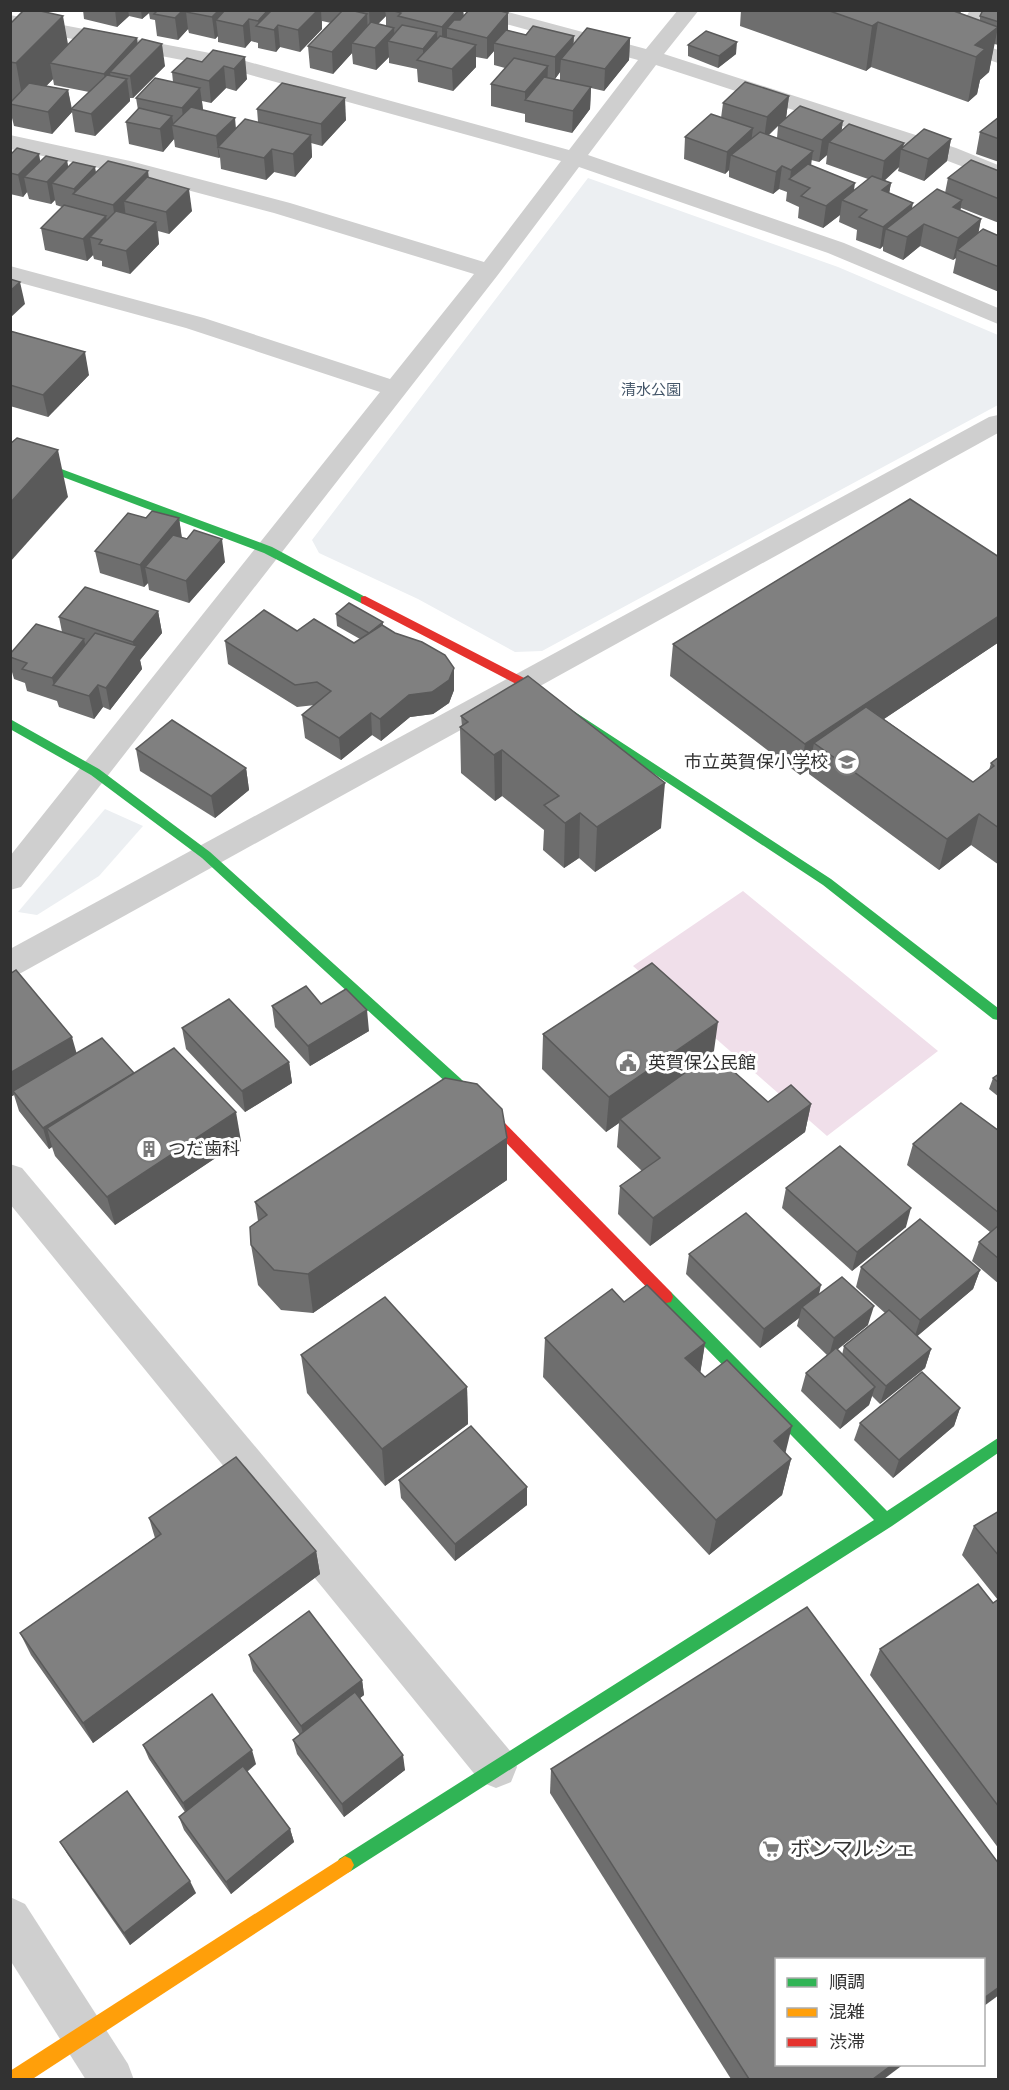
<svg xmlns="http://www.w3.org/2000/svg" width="1009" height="2090" font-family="'Asap Condensed','Noto Sans JP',sans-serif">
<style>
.green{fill:#eceff2}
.water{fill:#f0dfea}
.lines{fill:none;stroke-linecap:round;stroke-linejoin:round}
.street{fill:#cfcfcf;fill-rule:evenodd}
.fast{fill:#30b455;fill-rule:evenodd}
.slow{fill:#ff9f0a;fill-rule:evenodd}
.jam{fill:#e5322d;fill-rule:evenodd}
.wall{fill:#6e6e6e;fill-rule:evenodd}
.shaded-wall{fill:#5a5a5a}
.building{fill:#808080;stroke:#5a5a5a;stroke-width:1.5}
.labels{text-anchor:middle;stroke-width:6;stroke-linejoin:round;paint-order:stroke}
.far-park-label{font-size:15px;fill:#445669;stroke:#fff}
.poi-label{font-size:18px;fill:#323232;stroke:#fff;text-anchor:start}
.near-poi-label{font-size:21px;fill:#323232;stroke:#fff;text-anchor:start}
</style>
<rect width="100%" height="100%" fill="#fff"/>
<g class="green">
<path d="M588,178L838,267L998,335V405L542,651L515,652L418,599L319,553L312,540Z"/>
<path d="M105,809L143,826L99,876L37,915L18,912Z"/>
</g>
<path class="water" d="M743,891L938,1051L827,1136L633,966Z"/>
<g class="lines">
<g class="street">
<path d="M466,10H501L646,49L678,10H699L664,54L956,148L998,165V180L940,158L656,65L588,155L844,243L998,308V324L828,253L579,167L497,276L21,887L10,890V856L380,392L186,328L10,280V266L204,318L390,379L474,274L274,213L127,174L10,149V135L130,161L290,203L484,262L561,161L229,69L10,27V15L231,57L569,150L638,60L469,14Z"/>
<path d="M970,10H991L973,41L998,50V63L942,44L939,40L942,36L956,35Z"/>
<path d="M998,415V433L21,973L10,976V949L989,417Z"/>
<path d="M10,1164L22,1168L511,1752L517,1767L511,1782L496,1788L481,1782L10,1204Z"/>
<path d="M10,1897L25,1904L128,2064L134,2080H86L10,1960Z"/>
</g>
<g class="fast">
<path d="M10,450L272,547L371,600L365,604L361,603L264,553L10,457Z"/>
<path d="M555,699L831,879L998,1008V1020L993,1019L823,885L551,706L549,703L551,700Z"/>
<path d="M10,719L99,769L210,852L460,1078L492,1110L494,1114L492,1118H482L450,1086L202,858L91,775L10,729Z"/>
<path d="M666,1291L671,1292L887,1511L998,1438V1453L892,1526L351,1871L345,1874L339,1871L336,1865L339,1859L874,1520L661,1302L659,1297L661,1292Z"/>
</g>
<path class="slow" d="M345,1856L351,1859L354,1865L351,1871L31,2080H10V2071Z"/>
<g class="jam">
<path d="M365,596L528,680L561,703L559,706H551L520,686L361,603V597Z"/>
<path d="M487,1108L492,1110L671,1292L673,1297L671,1302L666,1303L661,1302L482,1118L480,1114L482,1110Z"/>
</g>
</g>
<g class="wall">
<path d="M83,10H463L464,16L508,31L573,44L630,38L629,60L604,91L591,88L590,109L572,133L525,122V114L491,106V84L505,68L494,65V51L487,59L476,57V67L453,91L418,82L417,69L389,63V57L376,70L353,64L352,53L333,74L310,68L308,46L331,23L322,21V29L300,52L280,47L276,52L258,48V43L251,41L245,48L218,42V36L215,39L189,33L188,29L178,40L157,36L155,20L150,19L149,13L142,19L129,16L117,27L84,19ZM386,16V26L378,24ZM560,72V80L555,79Z"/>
<path d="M741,10H961L960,14L980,21V16L999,10V45L994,44L989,72L980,80L977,94L968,102L871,67L866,71L740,26Z"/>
<path d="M10,24L68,45L138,44L165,66L133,98H130V101L95,136L75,132L72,112L52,134L14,126L10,110ZM53,79L54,85L89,92L72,109L68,90L46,86Z"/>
<path d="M688,45L736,54L718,68L688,56Z"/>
<path d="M213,50L247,79L236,91L226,88L211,103L202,101L203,110L236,128L258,122L257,109L346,120L322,146L311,143L312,157L295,177L274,172L266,180L221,169L220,157L219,158L175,147L174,139L163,152L129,144L126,122L138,110L136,98L173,82L172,72L202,62Z"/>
<path d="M789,96L786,118L842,131L903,148L951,139L947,161L924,181L898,171L899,167L884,180L891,183L889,193L912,209L945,193L948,178L999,171V223L961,208L960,210L981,219L978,233L999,236V292L953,273L956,258L953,260L920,246L903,260L883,251V246L880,249L856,240L857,230L839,222L840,215L823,228L798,218L799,207L786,201L787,192L779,189L773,194L729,177V170L725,174L684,159L685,137L721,118L723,103ZM778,126L777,138L769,135ZM827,155L826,164L868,179L854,191L811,165V160L819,162Z"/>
<path d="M999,117V162L976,154L980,132Z"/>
<path d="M10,155L40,161H67L68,166L96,173L149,178L192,211L169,234L158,231L159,244L130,274L102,266V261L94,259L93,255L87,261L45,250L41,228L62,207L56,205L55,200L51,204L29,199L27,192L23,197L10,194Z"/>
<path d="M10,331L89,375L48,417L10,406Z"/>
<path d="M146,518H179L182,538L225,562L189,603L149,590L148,583L144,587L100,573L95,551Z"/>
<path d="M999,557V642L884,719L973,782L989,770L991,763L999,757V865L971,845L939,870L809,774V769L800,775L670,676L673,644Z"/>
<path d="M158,611L162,633L140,660L142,669L110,710L103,707L94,719L59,707L57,701L27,691L25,683L14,679L10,665V654L62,632L59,617Z"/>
<path d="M336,614L383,622V626L454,668V690L449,703L433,714L410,717L381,741L372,735L341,760L305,738L302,715L315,705L297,707L228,664L225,641L297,631L354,643L360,639L337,626Z"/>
<path d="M461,716L661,828L595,872L579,858L564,868L543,850L544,830L502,796L495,801L461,773L460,727L462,726Z"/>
<path d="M136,749L246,768L249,790L215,818L140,771Z"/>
<path d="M10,974L76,1053L134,1073L241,1141L115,1225L55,1156L52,1147L49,1149L19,1111L14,1095L10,1097Z"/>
<path d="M321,1004L369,1031L310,1066L275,1027L272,1006Z"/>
<path d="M182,1028L289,1062L292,1083L245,1112L186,1049Z"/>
<path d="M543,1034L714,1054L768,1102L811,1104L805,1132L650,1246L618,1214L620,1186L642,1171L617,1147L619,1123L606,1132L542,1069Z"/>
<path d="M999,1074V1097L989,1089L993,1078Z"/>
<path d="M999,1131V1284L972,1261L979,1242L990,1232L907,1165L913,1144Z"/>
<path d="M507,1138V1180L313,1313L281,1310L258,1285L251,1245L258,1221L255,1202Z"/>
<path d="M786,1188L906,1227L852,1271L782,1208Z"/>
<path d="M689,1254L819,1294L868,1325L837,1350L842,1355L844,1346L885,1313L856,1287L861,1267L980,1270L973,1289L917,1336L931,1349L925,1368L880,1404L872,1396L869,1405L840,1429L801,1391L806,1373L827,1355L797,1326L799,1318L760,1348L686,1274Z"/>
<path d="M624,1302L705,1343L700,1373L791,1459L782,1495L709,1555L543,1377L545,1338Z"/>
<path d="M301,1355L467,1387L468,1424L385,1486L307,1393Z"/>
<path d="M960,1408L954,1426L893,1478L854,1440L860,1423Z"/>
<path d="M399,1480L527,1487V1505L455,1561L401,1498Z"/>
<path d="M999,1511V1849L870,1675L880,1649L993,1603L998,1600L962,1555L974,1526Z"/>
<path d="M149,1518L316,1551L320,1574L93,1743L31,1655L20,1633L155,1538Z"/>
<path d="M249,1655L362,1680L364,1695L360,1698L405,1770L344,1817L297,1754L293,1740L300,1735L253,1671Z"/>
<path d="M143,1745L256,1764L247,1772L290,1829L294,1842L231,1894L184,1830L179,1817L185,1812L149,1759Z"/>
<path d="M551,1769L884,2079H731L550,1793Z"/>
<path d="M60,1842L196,1893L130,1945L68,1855Z"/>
</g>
<g class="shaded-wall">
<path d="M115,10H128L129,16L117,27Z"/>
<path d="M141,10H149V13L142,19Z"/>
<path d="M183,10H206L186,12L188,29L178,40L175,18Z"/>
<path d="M219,10H241L216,20L218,36L215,39L212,17Z"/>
<path d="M268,10H281L259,26L258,21Z"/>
<path d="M318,10H321L322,29L300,52L298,30Z"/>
<path d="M369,10H385L386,16L370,32Z"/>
<path d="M457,10H463L464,25L447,28V43L442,48V27Z"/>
<path d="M948,10H961L960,15Z"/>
<path d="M508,13V35L494,43V51L487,59V38Z"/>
<path d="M367,14L368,36L352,43V53L333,74L332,52Z"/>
<path d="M63,16L71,61L50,63L53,79L26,107H24L16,63Z"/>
<path d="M249,19L251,41L245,48L243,26Z"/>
<path d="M878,22L871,67L866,71L872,26Z"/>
<path d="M278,25L280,47L276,52L274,30Z"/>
<path d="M998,27L989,72L980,80L977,94L968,102L976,57L975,45Z"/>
<path d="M394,28L395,43L388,41L389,57L376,70L375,48Z"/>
<path d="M437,32L438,54L423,62V49Z"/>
<path d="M574,36L573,58L561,59L560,72L555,79V57Z"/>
<path d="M137,38L140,60L110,72L113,91L108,96L104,74Z"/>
<path d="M630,38L629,60L604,91L605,69Z"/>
<path d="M737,42L736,54L718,68L719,56Z"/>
<path d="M162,44L165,66L133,98L130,76Z"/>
<path d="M476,45V67L453,91L452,69Z"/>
<path d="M245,57L247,79L236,91L234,69Z"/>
<path d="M224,66L226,88L211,103L209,81Z"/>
<path d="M548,66L547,88L525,100V92Z"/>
<path d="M127,79L130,101L95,136L91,114Z"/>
<path d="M591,87L590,109L572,133L573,111Z"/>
<path d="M200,88L203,110L184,128L182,108Z"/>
<path d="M68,90L72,112L52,134L48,112Z"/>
<path d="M789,96L786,118L764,139L767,117Z"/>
<path d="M345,98L346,120L322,146L321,124Z"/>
<path d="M172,116L174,126L172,125L174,139L163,152L160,129Z"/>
<path d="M235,118L237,140L218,147L220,157L219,158L216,136Z"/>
<path d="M843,121L840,143L829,142L827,155L819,162L822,140Z"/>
<path d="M753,128L750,150L731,155L729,170L725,174L727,152Z"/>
<path d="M311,135L312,157L295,177L293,154Z"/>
<path d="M951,139L947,161L924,181L928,159Z"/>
<path d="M904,143L903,149H901L899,167L881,184L884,161Z"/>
<path d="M272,149L274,172L266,180L264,158Z"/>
<path d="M813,151L810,173L790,179L791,170Z"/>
<path d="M39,154L43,176L24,177L27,192L23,197L18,175Z"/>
<path d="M67,161L71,183H52L55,200L51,204L47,182Z"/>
<path d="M782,166L779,189L773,194L776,172Z"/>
<path d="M95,167L99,189L75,195L74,189Z"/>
<path d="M148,171L151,194L124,201L126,218L116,227L113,205Z"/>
<path d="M855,183L852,204L842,200L840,215L823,228L826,206Z"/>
<path d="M891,183L887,205L882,190Z"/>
<path d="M189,189L192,211L169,234L166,212Z"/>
<path d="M962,200L958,222L953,207Z"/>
<path d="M913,203L909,225L886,229L883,246L880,249L883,227Z"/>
<path d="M106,216L110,238L102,240L90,237L93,255L87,261L83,239Z"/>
<path d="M981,219L977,241L957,250L956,258L953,260L958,238Z"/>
<path d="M156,222L159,244L130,274L126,251Z"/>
<path d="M924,224L920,246L903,260L907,237Z"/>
<path d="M20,282L25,304L10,318V291Z"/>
<path d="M85,352L89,375L48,417L43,395Z"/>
<path d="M58,450L68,497L10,562V503Z"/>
<path d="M179,518L182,541L145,567L148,583L144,587L140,565Z"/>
<path d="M222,539L225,562L189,603L186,581Z"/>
<path d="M158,611L162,633L140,660L142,669L110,710L106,688L134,650L133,642Z"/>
<path d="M999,616V642L830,755L814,743L809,769L800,775L805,744Z"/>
<path d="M84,639L89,662L54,685L52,678Z"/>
<path d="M454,668V690L449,703L433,714L410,717L381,741L380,719L409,695Z"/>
<path d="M98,685L103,707L94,719L89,696Z"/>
<path d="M371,713L372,735L341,760L339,738Z"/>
<path d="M502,750V796L495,801L494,755Z"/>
<path d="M246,768L249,790L215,818L211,796Z"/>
<path d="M665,783L661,828L595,872L597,827Z"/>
<path d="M580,813L579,858L564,868L565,823Z"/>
<path d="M979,814L971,845L939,870L947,839Z"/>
<path d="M367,1010L369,1031L310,1066L308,1046Z"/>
<path d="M718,1022L713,1058L620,1119L619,1123L606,1132L609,1097Z"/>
<path d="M72,1037L78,1058L13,1091L14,1095L10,1097V1073Z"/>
<path d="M289,1062L292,1083L245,1112L242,1091Z"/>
<path d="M134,1073L47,1128L52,1147L49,1149L43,1128Z"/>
<path d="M811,1104L805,1132L650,1246L653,1218Z"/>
<path d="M236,1112L241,1141L115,1225L107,1197Z"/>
<path d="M507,1138V1180L313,1313L308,1274Z"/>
<path d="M911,1208L906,1227L852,1271L857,1252Z"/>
<path d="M980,1270L973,1289L914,1339L920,1320Z"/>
<path d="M821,1285L817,1304L802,1307L799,1318L760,1348L764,1329Z"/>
<path d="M874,1306L868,1325L829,1356L834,1338Z"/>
<path d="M705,1343L699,1381L685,1358Z"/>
<path d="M931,1349L925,1368L880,1404L886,1386Z"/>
<path d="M467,1387L468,1424L385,1486L382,1449Z"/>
<path d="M875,1387L869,1405L840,1429L846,1411Z"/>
<path d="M960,1408L954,1426L893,1478L899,1460Z"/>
<path d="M792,1426L783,1463L774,1441Z"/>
<path d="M791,1459L782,1495L709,1555L716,1520Z"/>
<path d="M527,1487V1505L455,1561V1544Z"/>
<path d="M316,1551L320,1574L93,1743L83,1723Z"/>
<path d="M362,1680L364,1695L305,1741L301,1726Z"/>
<path d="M252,1750L256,1764L188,1817L183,1803Z"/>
<path d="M403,1755L405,1770L344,1817L342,1804Z"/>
<path d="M290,1829L294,1842L231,1894L226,1882Z"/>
<path d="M190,1881L196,1893L130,1945L124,1933Z"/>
<path d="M999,1987V1995L984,2006V1998Z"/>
<path d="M893,2064H904L884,2079H873Z"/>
</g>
<g class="building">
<path d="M24,10H36L63,16L16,63L10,62V24Z"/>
<path d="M158,10H183L175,18L154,14Z"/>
<path d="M187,10H219L212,17L186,12Z"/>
<path d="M225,10H268L258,21L249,19L243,26L216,20Z"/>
<path d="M272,10H318L298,30L278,25L274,30L256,26Z"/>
<path d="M343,10H350L367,14L332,52L308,46Z"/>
<path d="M391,10H457L442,27L398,16L401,13Z"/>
<path d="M469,10H497L508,13L487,38L447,28L454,20H460Z"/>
<path d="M827,10H951L998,27L975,45L985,49L976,57L878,22L872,26Z"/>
<path d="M983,10H999V22L980,16Z"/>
<path d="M371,22L394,28L375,48L352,43Z"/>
<path d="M402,25L437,32L423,49L388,41Z"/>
<path d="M533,26L574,36L555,57L494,43L506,30L526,35Z"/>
<path d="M84,28L137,38L104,74L50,63Z"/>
<path d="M587,28L630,38L605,69L561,59Z"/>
<path d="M706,31L737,42L719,56L688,45Z"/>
<path d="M440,36L476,45L452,69L417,60Z"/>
<path d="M142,39L162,44L130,76L110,72Z"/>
<path d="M213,50L245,57L234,69L224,66L209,81L172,72L187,58L202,62Z"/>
<path d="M514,58L548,66L525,92L491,84Z"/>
<path d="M107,75L127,79L91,114L71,109Z"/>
<path d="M544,77L591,87L573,111L525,100Z"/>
<path d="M155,78L200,88L182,108L136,98Z"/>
<path d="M745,82L789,96L767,117L723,103Z"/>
<path d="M29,83L68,90L48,112L10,104V103Z"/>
<path d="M282,83L345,98L321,124L257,109Z"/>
<path d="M800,106L843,121L822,140L778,125Z"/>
<path d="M191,107L235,118L216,136L172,125Z"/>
<path d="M139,108L172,116L160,129L126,122Z"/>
<path d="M711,114L753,128L727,152L685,137Z"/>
<path d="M999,117V139L980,132Z"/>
<path d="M245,119L311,135L293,154L272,149L264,158L218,147Z"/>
<path d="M849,124L904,143L884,161L829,142Z"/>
<path d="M924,129L951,139L928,159L901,149Z"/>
<path d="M760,132L813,151L791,170L782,166L776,172L731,155Z"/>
<path d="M17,148L39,154L18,175L10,173V155Z"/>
<path d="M46,156L67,161L47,182L24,177Z"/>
<path d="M971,160L999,171V199L948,178Z"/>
<path d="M108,161L148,171L113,205L73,194Z"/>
<path d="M73,162L95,167L74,189L52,183Z"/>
<path d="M808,164L855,183L826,206L801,196L810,188L789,179Z"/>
<path d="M872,176L891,183L882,190L913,203L883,227L859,217L867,210L842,200Z"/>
<path d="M147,177L189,189L166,212L124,201Z"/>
<path d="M937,189L962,200L953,207L981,219L958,238L924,224L907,237L886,229Z"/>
<path d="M64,205L106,216L83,239L41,228Z"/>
<path d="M116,211L156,222L126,251L99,244L102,240L90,237Z"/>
<path d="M983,229L999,236V267L957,250Z"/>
<path d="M10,279L20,282L10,291Z"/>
<path d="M10,331L85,352L43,395L10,385Z"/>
<path d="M17,438L58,450L10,503V444Z"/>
<path d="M910,499L999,557V616L805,744L673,644Z"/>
<path d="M152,511L179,518L140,565L95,551L128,513L146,518Z"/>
<path d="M194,530L222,539L186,581L145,567L173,535L187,539Z"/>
<path d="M85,587L158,611L133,642L59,617Z"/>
<path d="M349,603L383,622L369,633L336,614Z"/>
<path d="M264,610L297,631L314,619L354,643L382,625L395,633L422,642L445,655L454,668L449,680L432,692L409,695L380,719L371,713L339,738L302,715L331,691L317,682L295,685L225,641Z"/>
<path d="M36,624L84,639L52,678L22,669L27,663L10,657V654Z"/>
<path d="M95,633L137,646L106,688L98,685L89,696L53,685Z"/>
<path d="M528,676L665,783L597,827L580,813L565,823L544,805L559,796L502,750L494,755L460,727L468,722L461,716Z"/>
<path d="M866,707L973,782L994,766L991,763L999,757V828L979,814L947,839L814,743Z"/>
<path d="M172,720L246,768L211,796L136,749Z"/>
<path d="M652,963L718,1022L609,1097L543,1034Z"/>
<path d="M16,970L72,1037L10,1073V974Z"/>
<path d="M306,986L321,1004L346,989L367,1010L308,1046L272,1006Z"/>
<path d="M229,999L289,1062L242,1091L182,1028Z"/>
<path d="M102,1038L134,1073L43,1128L13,1091Z"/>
<path d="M174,1048L236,1112L107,1197L47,1128Z"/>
<path d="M713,1053L768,1102L791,1085L811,1104L653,1218L620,1186L660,1158L620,1119Z"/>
<path d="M999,1074V1083L993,1078Z"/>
<path d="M445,1078L477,1084L502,1109L507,1138L308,1274L274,1270L251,1245L250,1227L267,1215L255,1202Z"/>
<path d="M961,1103L999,1131V1213L913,1144Z"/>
<path d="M840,1146L911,1208L857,1252L786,1188Z"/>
<path d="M746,1213L821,1285L764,1329L689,1254Z"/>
<path d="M920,1219L980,1270L920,1320L861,1267Z"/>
<path d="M999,1225V1259L979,1242Z"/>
<path d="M842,1277L874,1306L834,1338L802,1307Z"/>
<path d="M647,1285L705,1343L685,1358L705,1377L727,1360L792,1426L774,1441L791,1459L716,1520L545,1338L612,1289L624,1302Z"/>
<path d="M385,1297L467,1387L382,1449L301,1355Z"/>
<path d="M889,1310L931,1349L886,1386L844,1346Z"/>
<path d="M836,1348L875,1387L846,1411L806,1373Z"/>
<path d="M922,1372L960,1408L899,1460L860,1423Z"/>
<path d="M471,1426L527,1487L455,1544L399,1480Z"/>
<path d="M236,1457L316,1551L83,1723L20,1633L161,1534L149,1518Z"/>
<path d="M999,1511V1556L974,1526Z"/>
<path d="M978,1584L993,1603L999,1599V1807L880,1649Z"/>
<path d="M807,1607L999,1864V1987L984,1998V1959H777V2064H893L873,2079H749L551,1769Z"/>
<path d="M309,1611L362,1680L301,1726L249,1655Z"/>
<path d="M355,1692L403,1755L342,1804L293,1740Z"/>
<path d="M212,1694L252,1750L183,1803L143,1745Z"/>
<path d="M243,1766L290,1829L226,1882L179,1817Z"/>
<path d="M127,1791L190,1881L124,1933L60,1842Z"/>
</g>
<defs>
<g id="school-ring" transform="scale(1.35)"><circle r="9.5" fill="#fff" stroke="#7a7a7a" stroke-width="1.5"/><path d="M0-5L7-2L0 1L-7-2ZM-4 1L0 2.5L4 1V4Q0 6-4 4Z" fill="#7a7a7a"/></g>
<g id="civic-ring" transform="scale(1.35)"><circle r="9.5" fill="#fff" stroke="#7a7a7a" stroke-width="1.5"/><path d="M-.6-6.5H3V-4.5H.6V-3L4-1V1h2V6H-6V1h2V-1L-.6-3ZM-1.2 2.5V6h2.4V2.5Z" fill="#7a7a7a"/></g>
<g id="building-ring" transform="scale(1.35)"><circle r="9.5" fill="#fff" stroke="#7a7a7a" stroke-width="1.5"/><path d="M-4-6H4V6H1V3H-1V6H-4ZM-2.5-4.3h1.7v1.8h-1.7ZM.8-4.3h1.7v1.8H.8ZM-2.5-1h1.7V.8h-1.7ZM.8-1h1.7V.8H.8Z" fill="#7a7a7a"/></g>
<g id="supermarket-ring" transform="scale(1.35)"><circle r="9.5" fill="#fff" stroke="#7a7a7a" stroke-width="1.5"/><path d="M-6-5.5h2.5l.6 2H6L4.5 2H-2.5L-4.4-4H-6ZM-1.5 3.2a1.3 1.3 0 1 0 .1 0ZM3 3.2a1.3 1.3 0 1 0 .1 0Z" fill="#7a7a7a"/></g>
</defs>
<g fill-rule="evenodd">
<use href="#school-ring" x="847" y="762"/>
<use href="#civic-ring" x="628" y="1063"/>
<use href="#building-ring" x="149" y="1149"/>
<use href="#supermarket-ring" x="771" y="1849"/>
</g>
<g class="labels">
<g class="far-park-label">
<text x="651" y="395">清水公園</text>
</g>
<g class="poi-label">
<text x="828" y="768" text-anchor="end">市立英賀保小学校</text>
<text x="648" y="1069">英賀保公民館</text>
<text x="168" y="1155">つだ歯科</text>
</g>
<g class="near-poi-label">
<text x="790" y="1856">ボンマルシェ</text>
</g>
</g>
<rect width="1009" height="2090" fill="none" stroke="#323232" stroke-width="24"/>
<rect x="775" y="1958" width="210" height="108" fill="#ffffff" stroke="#adadad" stroke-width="1.5"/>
<rect x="787" y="1978" width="30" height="9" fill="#30b455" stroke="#adadad" stroke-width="1.5"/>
<text x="829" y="1988" font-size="18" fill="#323232">順調</text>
<rect x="787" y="2008" width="30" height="9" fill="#ff9f0a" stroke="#adadad" stroke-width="1.5"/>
<text x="829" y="2018" font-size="18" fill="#323232">混雑</text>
<rect x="787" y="2038" width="30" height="9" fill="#e5322d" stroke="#adadad" stroke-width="1.5"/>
<text x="829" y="2048" font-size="18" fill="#323232">渋滞</text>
</svg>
